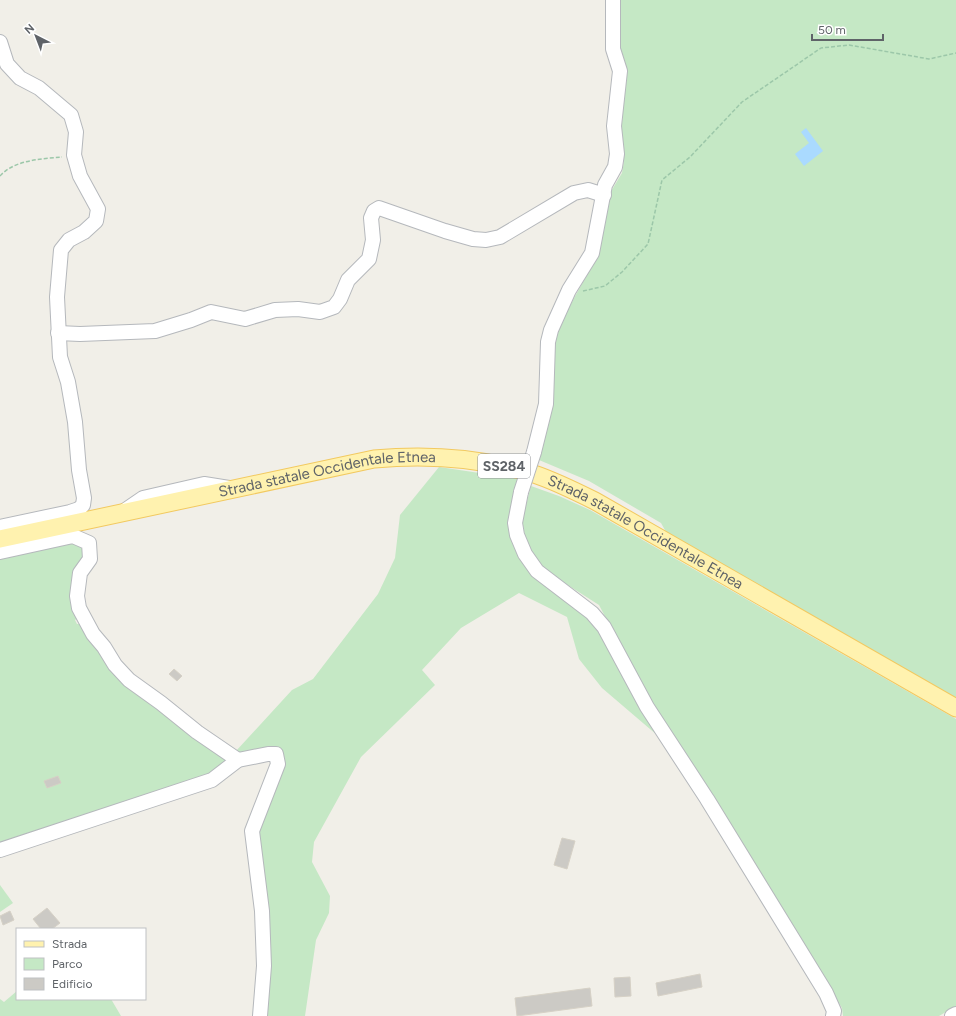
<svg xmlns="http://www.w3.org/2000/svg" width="956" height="1016" font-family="Figtree,sans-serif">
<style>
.green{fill:#c5e8c5}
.water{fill:#aadaff}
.building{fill:#cccac5;stroke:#d6d1c6}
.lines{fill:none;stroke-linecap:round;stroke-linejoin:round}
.minor-casing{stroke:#b5b8bc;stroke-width:16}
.major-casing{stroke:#f2c960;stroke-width:19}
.path{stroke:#9cc7a9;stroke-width:1.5;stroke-dasharray:4 2;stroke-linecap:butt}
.minor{stroke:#fff;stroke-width:14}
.major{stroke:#fff2af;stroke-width:17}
.minor-bridge-casing{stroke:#b5b8bc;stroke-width:16;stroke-linecap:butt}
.minor-bridge{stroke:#fff;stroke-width:14}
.labels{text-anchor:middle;stroke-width:4;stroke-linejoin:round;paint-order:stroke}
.shield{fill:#fff;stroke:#8f9295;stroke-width:1}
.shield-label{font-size:14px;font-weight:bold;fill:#5f6368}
.street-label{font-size:15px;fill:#5f6368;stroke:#fff}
</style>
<rect width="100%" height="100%" fill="#f1efe8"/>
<g class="green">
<path d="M619,0H956V699L666,532L661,523L589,481L539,460L555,342L559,325L597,257L610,193L622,173L624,161L621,138L625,81L620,47Z"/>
<path d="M439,467L520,479L515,546L598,626L657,735L602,688L579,659L567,617L519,593L461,628L422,670L435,685L361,757L314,842L312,862L330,896L329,913L316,940L305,1016H267L258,838L262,816L281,762L285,760L283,754L243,755L236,751L292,690L313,679L378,594L395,558L400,515Z"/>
<path d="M531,486L559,496L590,510L956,719V1006L939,1016H843L842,1008L637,677L599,605L552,575L541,566L531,553L525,536L522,520Z"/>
<path d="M66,540L86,547L79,617L75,620L77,624H84L119,674L230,758L213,775L0,846V555Z"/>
<path d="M0,885L13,903L0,912Z"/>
<path d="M17,991V999H111L121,1016H0V999L4,1002Z"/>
</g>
<path class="water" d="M806,128L823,151L804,166L795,154L809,143L801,132Z"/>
<g class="building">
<path d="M174,669L182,676L177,681L169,674Z"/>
<path d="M58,776L61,783L47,788L44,781Z"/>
<path d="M562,838L575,841L567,869L554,865Z"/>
<path d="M47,908L60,923L52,929H41L33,919Z"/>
<path d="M10,911L14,920L3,925L0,916Z"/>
<path d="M700,974L702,987L658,996L656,983Z"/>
<path d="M630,977L631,996L615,997L614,978Z"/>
<path d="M590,988L592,1006L517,1016L515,998Z"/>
</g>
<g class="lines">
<g class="minor-casing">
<g id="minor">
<path d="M0,42L7,64L20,78L39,88L71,115L76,132L74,155L80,176L98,209L96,221L84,232L69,240L61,250L57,297L60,357L68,382L75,422L79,470L84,498L83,505L79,509L70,512L0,527"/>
<path d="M58,333L80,334L155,331L191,320L211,312L245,319L275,310L298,309L320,312L334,307L340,299L348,280L369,259L373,240L371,218L374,211L379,208L445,231L473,239L486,240L500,237L574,193L588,190L604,195"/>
<path d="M534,452L546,404L548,342L551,330L569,290L592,253L605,185L615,167L617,154L614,126L620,71L613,49V0"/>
<path d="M521,492L515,523L517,535L525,554L537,571L592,613L604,627L647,707L707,799L826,993L834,1011L833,1016"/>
<path d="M124,511L143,498L204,484L229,488"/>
<path d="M0,552L73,536L89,543L90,559L80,573L77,596L79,608L93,634L104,647L115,665L129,680L161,703L197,732L238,760"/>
<path d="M0,850L212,780L238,760L268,754H276L278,764L252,831L262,911L264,966L260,1016"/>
<path d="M952,1016L956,1014"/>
</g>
</g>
<g class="major-casing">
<g id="major">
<path id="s1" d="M0,539L374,459C428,454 483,458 534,474C555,481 575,491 595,501L956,708"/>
</g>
</g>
<g class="path">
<path d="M0,176C14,160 41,159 62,157"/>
<path d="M583,291L605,286L622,272L648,244L662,180L690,157L742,102L821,48L849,45L929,59L956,53"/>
</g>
<use href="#minor" class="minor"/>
<use href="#major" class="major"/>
<g class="minor-bridge-casing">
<path id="minor-bridge" d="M521,492L534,452"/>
</g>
<use href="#minor-bridge" class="minor-bridge"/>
</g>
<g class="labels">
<rect class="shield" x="478" y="454" width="52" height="24" rx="3"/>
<g class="shield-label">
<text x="504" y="471">SS284</text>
</g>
<g class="street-label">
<text dy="5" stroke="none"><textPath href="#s1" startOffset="334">Strada statale Occidentale Etnea</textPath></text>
<text dy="5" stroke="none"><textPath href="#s1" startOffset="670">Strada statale Occidentale Etnea</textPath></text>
</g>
</g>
<rect x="16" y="928" width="130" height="72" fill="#ffffff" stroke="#bfc1c3"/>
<rect x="24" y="941" width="20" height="6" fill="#fff2af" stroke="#bfc1c3"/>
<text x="52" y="948" font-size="12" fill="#5f6368">Strada</text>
<rect x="24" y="958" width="20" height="12" fill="#c5e8c5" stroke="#bfc1c3"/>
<text x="52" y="968" font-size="12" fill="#5f6368">Parco</text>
<rect x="24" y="978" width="20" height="12" fill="#cccac5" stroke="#bfc1c3"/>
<text x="52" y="988" font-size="12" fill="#5f6368">Edificio</text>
<g transform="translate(36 36) rotate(318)" stroke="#ffffff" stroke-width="3" paint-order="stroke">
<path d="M0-3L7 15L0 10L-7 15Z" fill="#5f6368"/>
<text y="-6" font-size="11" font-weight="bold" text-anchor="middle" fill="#5f6368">N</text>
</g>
<path d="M812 34v6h71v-6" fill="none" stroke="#5f6368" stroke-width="2"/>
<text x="818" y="34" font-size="12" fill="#5f6368" stroke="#ffffff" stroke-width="3" paint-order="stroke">50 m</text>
</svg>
